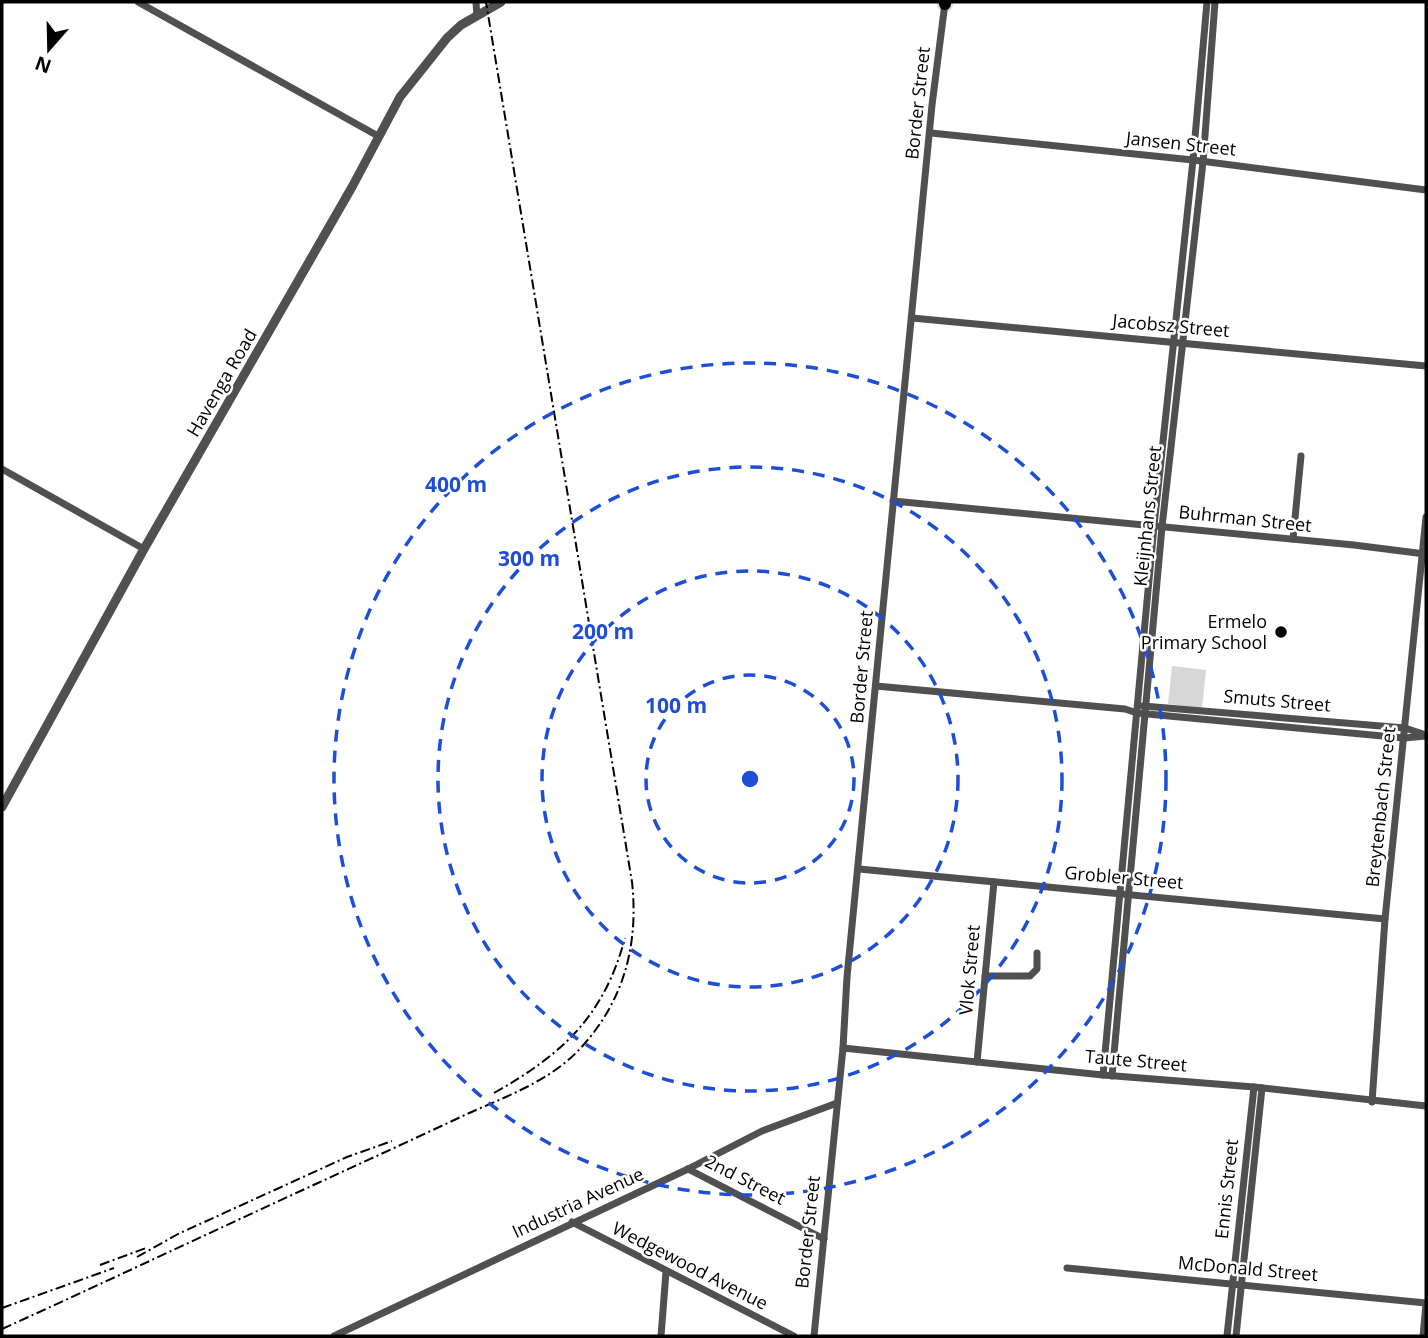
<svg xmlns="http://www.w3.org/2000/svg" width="1428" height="1338" font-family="'Open Sans',sans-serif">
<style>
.grass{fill:#d7d7d7}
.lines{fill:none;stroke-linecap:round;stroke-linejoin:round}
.trunk-casing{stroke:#dbdbdb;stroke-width:16}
.minor{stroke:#505050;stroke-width:7}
.tertiary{stroke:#505050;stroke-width:9}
.trunk{stroke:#000;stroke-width:12}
.rail{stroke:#000;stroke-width:2;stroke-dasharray:10 3.5 2 3.5;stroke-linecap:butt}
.ring{fill:none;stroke:#1d4ed8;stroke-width:3.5;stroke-dasharray:12 9}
.poi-dot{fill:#000;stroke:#fff;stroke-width:2.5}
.labels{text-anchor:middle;stroke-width:5;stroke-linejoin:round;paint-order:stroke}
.street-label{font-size:18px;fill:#000;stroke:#fff}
.poi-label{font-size:18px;fill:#000;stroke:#fff;text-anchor:end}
.centre{fill:#1d4ed8;stroke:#fff;stroke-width:3.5}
.ring-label{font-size:21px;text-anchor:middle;font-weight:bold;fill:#1d4ed8;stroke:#fff;stroke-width:5;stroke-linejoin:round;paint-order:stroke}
</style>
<rect width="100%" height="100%" fill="#fff"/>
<path class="grass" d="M1172,666L1206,670L1202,708L1168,704Z"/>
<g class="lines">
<g class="trunk-casing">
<path id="trunk" d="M945,2V4"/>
</g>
<g class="minor">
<path d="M138,2L378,136"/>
<path d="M476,2L477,16"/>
<path d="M931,133L1193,160L1426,190"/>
<path d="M912,318L1426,366"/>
<path d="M2,469L144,549"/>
<path d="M893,501L1354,545L1425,554"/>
<path d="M1293,539L1301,456"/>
<path d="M876,686L1125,709L1137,713L1404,738L1426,736"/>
<path d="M1143,706L1405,728L1423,734"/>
<path d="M859,869L1385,919"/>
<path d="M985,976H1030L1037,969V953"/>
<path d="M843,1048L1103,1075L1254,1087L1426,1106"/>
<path d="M977,1062L994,882"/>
<path d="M1103,1075L1154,526L1193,160L1207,2"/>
<path d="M1112,1076L1162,527L1203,162L1215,2"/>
<path d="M1372,1102L1385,919L1426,517"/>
<path d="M688,1169L824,1239"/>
<path d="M572,1222L794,1336"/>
<path d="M1067,1268L1426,1303"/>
<path d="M334,1336L688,1169L762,1131L837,1103"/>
<path d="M661,1336L666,1272"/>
<path d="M814,1336L843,1048L847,977L932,105L945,3"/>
<path d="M1227,1336L1254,1087"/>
<path d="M1236,1336L1262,1088"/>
<path d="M1423,1336L1426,1304"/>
</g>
<path class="tertiary" d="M2,807L144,549L352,187L400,97L447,38L461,25L501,2"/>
<use href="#trunk" class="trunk"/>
<g class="rail">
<path d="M494,1093C563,1054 604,1016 625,938"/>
<path d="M137,1257L178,1234L347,1157L392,1141"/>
<path d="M100,1265L146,1248"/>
<path d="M2,1308L114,1268"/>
<path d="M2,1329C108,1281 213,1231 318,1183C368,1160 418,1137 467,1114C505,1097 547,1082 577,1052C623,1004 639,947 632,882L486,2"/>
</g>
</g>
<g class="ring">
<circle cx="750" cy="779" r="104"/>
<circle cx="750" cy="779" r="208"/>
<circle cx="750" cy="779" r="312"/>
<circle cx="750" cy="779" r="416"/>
</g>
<circle class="poi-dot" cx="1281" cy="632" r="7"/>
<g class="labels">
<g class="street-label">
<text transform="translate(918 103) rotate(-84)" y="6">Border Street</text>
<text transform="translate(1181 144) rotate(6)" y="6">Jansen Street</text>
<text transform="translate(1171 326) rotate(5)" y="6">Jacobsz Street</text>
<text transform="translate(222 383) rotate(-60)" y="6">Havenga Road</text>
<text transform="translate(1148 516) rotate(-84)" y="6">Kleijnhans Street</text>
<text transform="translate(1245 519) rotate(6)" y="6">Buhrman Street</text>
<text transform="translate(862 667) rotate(-85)" y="6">Border Street</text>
<text transform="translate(1277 701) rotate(5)" y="6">Smuts Street</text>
<text transform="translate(1381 807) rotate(-84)" y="6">Breytenbach Street</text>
<text transform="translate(1124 878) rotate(5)" y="6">Grobler Street</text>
<text transform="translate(970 970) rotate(-85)" y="6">Vlok Street</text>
<text transform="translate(1136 1061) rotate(5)" y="6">Taute Street</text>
<text transform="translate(745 1180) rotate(27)" y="6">2nd Street</text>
<text transform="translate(1227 1189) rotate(-84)" y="6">Ennis Street</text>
<text transform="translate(578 1203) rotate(-25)" y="6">Industria Avenue</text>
<text transform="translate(808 1232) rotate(-84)" y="6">Border Street</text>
<text transform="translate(690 1266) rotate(27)" y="6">Wedgewood Avenue</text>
<text transform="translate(1248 1269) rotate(5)" y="6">McDonald Street</text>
</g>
<g class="poi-label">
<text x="1267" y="628">Ermelo<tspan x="1267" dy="21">Primary School</tspan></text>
</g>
</g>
<circle cx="750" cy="779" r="10" class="centre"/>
<g class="ring-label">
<text x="456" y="492">400 m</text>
<text x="529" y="566">300 m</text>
<text x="603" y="639">200 m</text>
<text x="676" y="713">100 m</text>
</g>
<rect width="1428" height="1338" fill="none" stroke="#000000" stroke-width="7"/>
<g transform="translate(49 49) rotate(200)" stroke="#ffffff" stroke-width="5" paint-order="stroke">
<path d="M0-5L12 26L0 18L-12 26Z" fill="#000000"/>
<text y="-10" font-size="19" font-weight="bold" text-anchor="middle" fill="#000000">N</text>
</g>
</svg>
